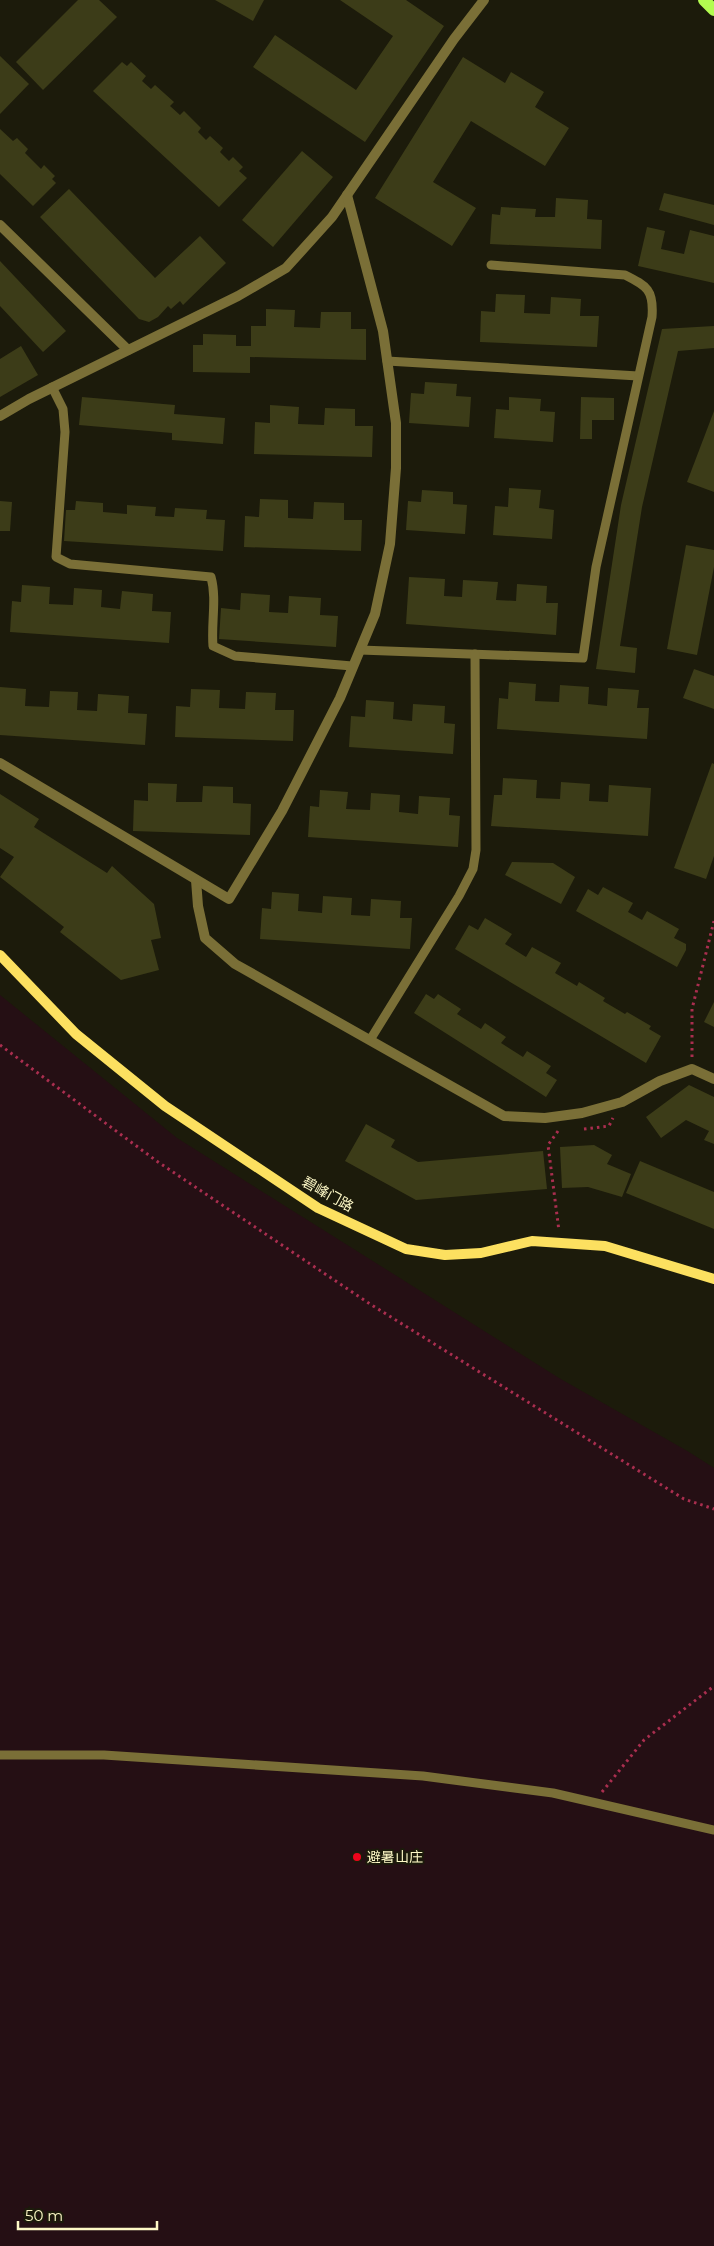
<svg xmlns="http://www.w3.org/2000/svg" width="714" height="2246" font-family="Montserrat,'Noto Sans SC',sans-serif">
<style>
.green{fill:#250f14}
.building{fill:#3c3c18}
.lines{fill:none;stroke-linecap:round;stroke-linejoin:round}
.path{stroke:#aa2e4f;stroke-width:3;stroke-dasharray:2.5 4;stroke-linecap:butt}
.lane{stroke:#7a6f37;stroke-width:9}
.street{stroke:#7a6f37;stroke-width:10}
.secondary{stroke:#fce060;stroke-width:10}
.primary{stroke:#b3fc50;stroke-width:12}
.poi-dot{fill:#ed041c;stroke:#1c1b0b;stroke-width:2}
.labels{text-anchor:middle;stroke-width:4;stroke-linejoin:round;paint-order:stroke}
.street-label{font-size:14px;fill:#fef9c7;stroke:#1c1b0b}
.poi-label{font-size:14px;fill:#fef9c7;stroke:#1c1b0b;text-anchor:start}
</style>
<rect width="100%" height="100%" fill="#1c1b0b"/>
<path class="green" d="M0,995L177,1138L559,1378L689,1452L714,1468V2246H0Z"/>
<g class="building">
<path d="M78,0H99L117,17L43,90L16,62Z"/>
<path d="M215,0H264L253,21Z"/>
<path d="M340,0H406L444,26L365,142L253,67L275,35L356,90L393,36Z"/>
<path d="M0,56L29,84L0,114Z"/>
<path d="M463,57L505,83L511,72L544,92L535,107L569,128L545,166L471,121L433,182L476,208L452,246L375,198Z"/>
<path d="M122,62L127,66L131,62L146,76L142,81L151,89L155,85L174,102L170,106L180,115L184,111L201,128L198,132L206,140L210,136L223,148L220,152L229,161L233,157L243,167L239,171L247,178L219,207L93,91Z"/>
<path d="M0,129L13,141L17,138L28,149L25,153L41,169L44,165L55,176L52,179L56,183L33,206L0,174Z"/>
<path d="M302,151L333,177L273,247L242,220Z"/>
<path d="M69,189L155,278L200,236L226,263L183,305L180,301L171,309L168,306L158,317L149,322L139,319L40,217Z"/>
<path d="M664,193L714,205V225L659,210Z"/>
<path d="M556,198L588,200L587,219L602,220L601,249L490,244L492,214L500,215L501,207L536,209L535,217H555Z"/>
<path d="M647,227L665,231L661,249L684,254L690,230L714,236V283L638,266Z"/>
<path d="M0,261L66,331L43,352L0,306Z"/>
<path d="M496,294L525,295L524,313L550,314L551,297L581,299L580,316H599L597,347L480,342L481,311L495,312Z"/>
<path d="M266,309L295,310L294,327L320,328L321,312H351V329H366V360L250,357V373L193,372V345H203V334L236,335V346H251V326H266Z"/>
<path d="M714,326V348L678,351L642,507L620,646L637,648L635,673L596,669L621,505L662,329Z"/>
<path d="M21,346L38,375L0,397V359Z"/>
<path d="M425,382L457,384L456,396L471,397L469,427L409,423L411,393L424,394Z"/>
<path d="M82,397L175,405L174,414L225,418L223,444L172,440V433L79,425Z"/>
<path d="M509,397L541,399L540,411L555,412L553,442L494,438L496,409L509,410Z"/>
<path d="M581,397L614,398V420H592V439H580Z"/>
<path d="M270,405L299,407L298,424L324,425L325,408L355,409V426H373L372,457L254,454L255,422L270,423Z"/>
<path d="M714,411V492L687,482Z"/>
<path d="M509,488L541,490L539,508L554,510L552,539L493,535L495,506L508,507Z"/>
<path d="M422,490L453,492V504L467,505L465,534L406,530L408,501L421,502Z"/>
<path d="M260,499L288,500V518L313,519L314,502L344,503V520H362L361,551L244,547L245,516L259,517Z"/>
<path d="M0,501L12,502L10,531H0Z"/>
<path d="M76,501L103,503V512L127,514V505L156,507L155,516L174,517L175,508L207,510L206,519L225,520L223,551L64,541L66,510H75Z"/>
<path d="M686,545L714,550V567L697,655L667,649Z"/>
<path d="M409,577L445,579L444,596L462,597L463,580L498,582L496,600L516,601L517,584L547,586L546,603H558L556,635L406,624Z"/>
<path d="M22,585L50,587L49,604L73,605L74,588L102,590L101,607L120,609L122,591L153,594L152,611L171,612L169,643L10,632L12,601L21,602Z"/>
<path d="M241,593L270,595L269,612L288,613L289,596L321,598L320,615L338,616L336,647L219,639L221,608L240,610Z"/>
<path d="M694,669L714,676V709L683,698Z"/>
<path d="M509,682L536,684L535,701L559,702L560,685L589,687L588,704L607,706L608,688L639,690L637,708H649L647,739L497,729L499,698L508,699Z"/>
<path d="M0,687L26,689L25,706L49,707L50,691L78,692L77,710L97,711L98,694L129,696L128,713L147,714L145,745L0,735Z"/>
<path d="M191,689L220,690L219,708L245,709L246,692L276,693L275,710H294L293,741L175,737L176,706L190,707Z"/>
<path d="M366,700L394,702L393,719L412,721L413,704L445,706L444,723L455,724L453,754L349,747L351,716L365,717Z"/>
<path d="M712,763L714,764V856L706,879L674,868Z"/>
<path d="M503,778L537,780L536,798L560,799L561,782L590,784L589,801L608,802L609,785L651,788L648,836L491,826L494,795H502Z"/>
<path d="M148,783L177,784L176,802H202L203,786L233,787V803L251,804L250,835L133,831L134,800L148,801Z"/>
<path d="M320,790L348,792L346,809L370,810L371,793L400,795L399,812L418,814L419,796L450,798L449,815L460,816L458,847L308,837L310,806L319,807Z"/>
<path d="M0,794L39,819L34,827L107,873L112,866L154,904L161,938L151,940L159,970L121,980L60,932L64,927L0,877L14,857L0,848Z"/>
<path d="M512,862L553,863L575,877L561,904L505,875Z"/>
<path d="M603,887L633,903L628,912L642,920L647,911L679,929L674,938L686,944V950L677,967L576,911L588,889L598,895Z"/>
<path d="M272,892L299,894L298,911L322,913L323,896L352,898L351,915L370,916L371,899L401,901L400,918H412L410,949L260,939L262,908L271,909Z"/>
<path d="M485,918L512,934L505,944L526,957L532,947L561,963L555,973L577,986L579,982L605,998L603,1001L625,1014L627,1012L651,1026L649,1029L661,1036L646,1063L455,949L469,925L478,930Z"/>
<path d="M426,994L434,999L438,994L461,1009L457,1014L481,1029L485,1023L506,1037L501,1043L523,1057L527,1051L551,1066L546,1073L557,1080L546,1097L414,1013Z"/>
<path d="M714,1002V1027L704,1022Z"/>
<path d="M689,1085L714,1097V1144L704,1140L709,1131L686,1120L661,1138L646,1117Z"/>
<path d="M366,1124L395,1140L391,1147L418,1162L543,1151L547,1189L416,1200L345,1161Z"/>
<path d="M594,1145L612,1155L607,1164L631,1174L622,1197L588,1187L562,1188L560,1147Z"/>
<path d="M640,1161L714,1192V1229L626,1193Z"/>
</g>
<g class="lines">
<g class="path">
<path d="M0,1045L158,1162L370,1304L684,1499L714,1509"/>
<path d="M692,1057V1009L714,921"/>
<path d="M584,1129L609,1126L613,1118"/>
<path d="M558,1131L548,1145L559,1231"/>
<path d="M602,1792L644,1740L714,1686"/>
</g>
<g class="lane">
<path d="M387,361L638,376"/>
<path d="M52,387L63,409L65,432L56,557L70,564L211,577C217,599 211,623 213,646L235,656L352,666"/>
<path d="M360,650L583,658L596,567L652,317C654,290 647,286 625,275L491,265"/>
<path d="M370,1040L459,896L473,869L476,850L475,654"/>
<path d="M0,1755H104L423,1776L553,1793L714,1830"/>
</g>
<g class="street">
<path d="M0,225L128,350"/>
<path d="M0,416L29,399L238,296L286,268L332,217L454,39L484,0"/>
<path d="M0,763L229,899L282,811L340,698L375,614L390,544L396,468V423L383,331L347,195"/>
<path d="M196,880L198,906L205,938L235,964L504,1116L545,1118L582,1113L622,1102L660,1081L692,1069L714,1079"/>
</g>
<path class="secondary" d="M0,955L76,1034L165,1106L318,1208L406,1249L445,1255L481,1253L532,1241L605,1246L714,1279"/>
<path class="primary" d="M704,0L714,10"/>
</g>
<circle class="poi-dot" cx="357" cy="1857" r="5"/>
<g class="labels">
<g class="street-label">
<text transform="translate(328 1194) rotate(29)" y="5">碧峰门路</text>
</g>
<g class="poi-label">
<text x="367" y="1862">避暑山庄</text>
</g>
</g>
<path d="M18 2221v8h139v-8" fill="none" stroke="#fef9c7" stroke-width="2.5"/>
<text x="25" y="2221" font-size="15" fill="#fef9c7" stroke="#1c1b0b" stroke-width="4" paint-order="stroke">50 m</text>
</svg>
